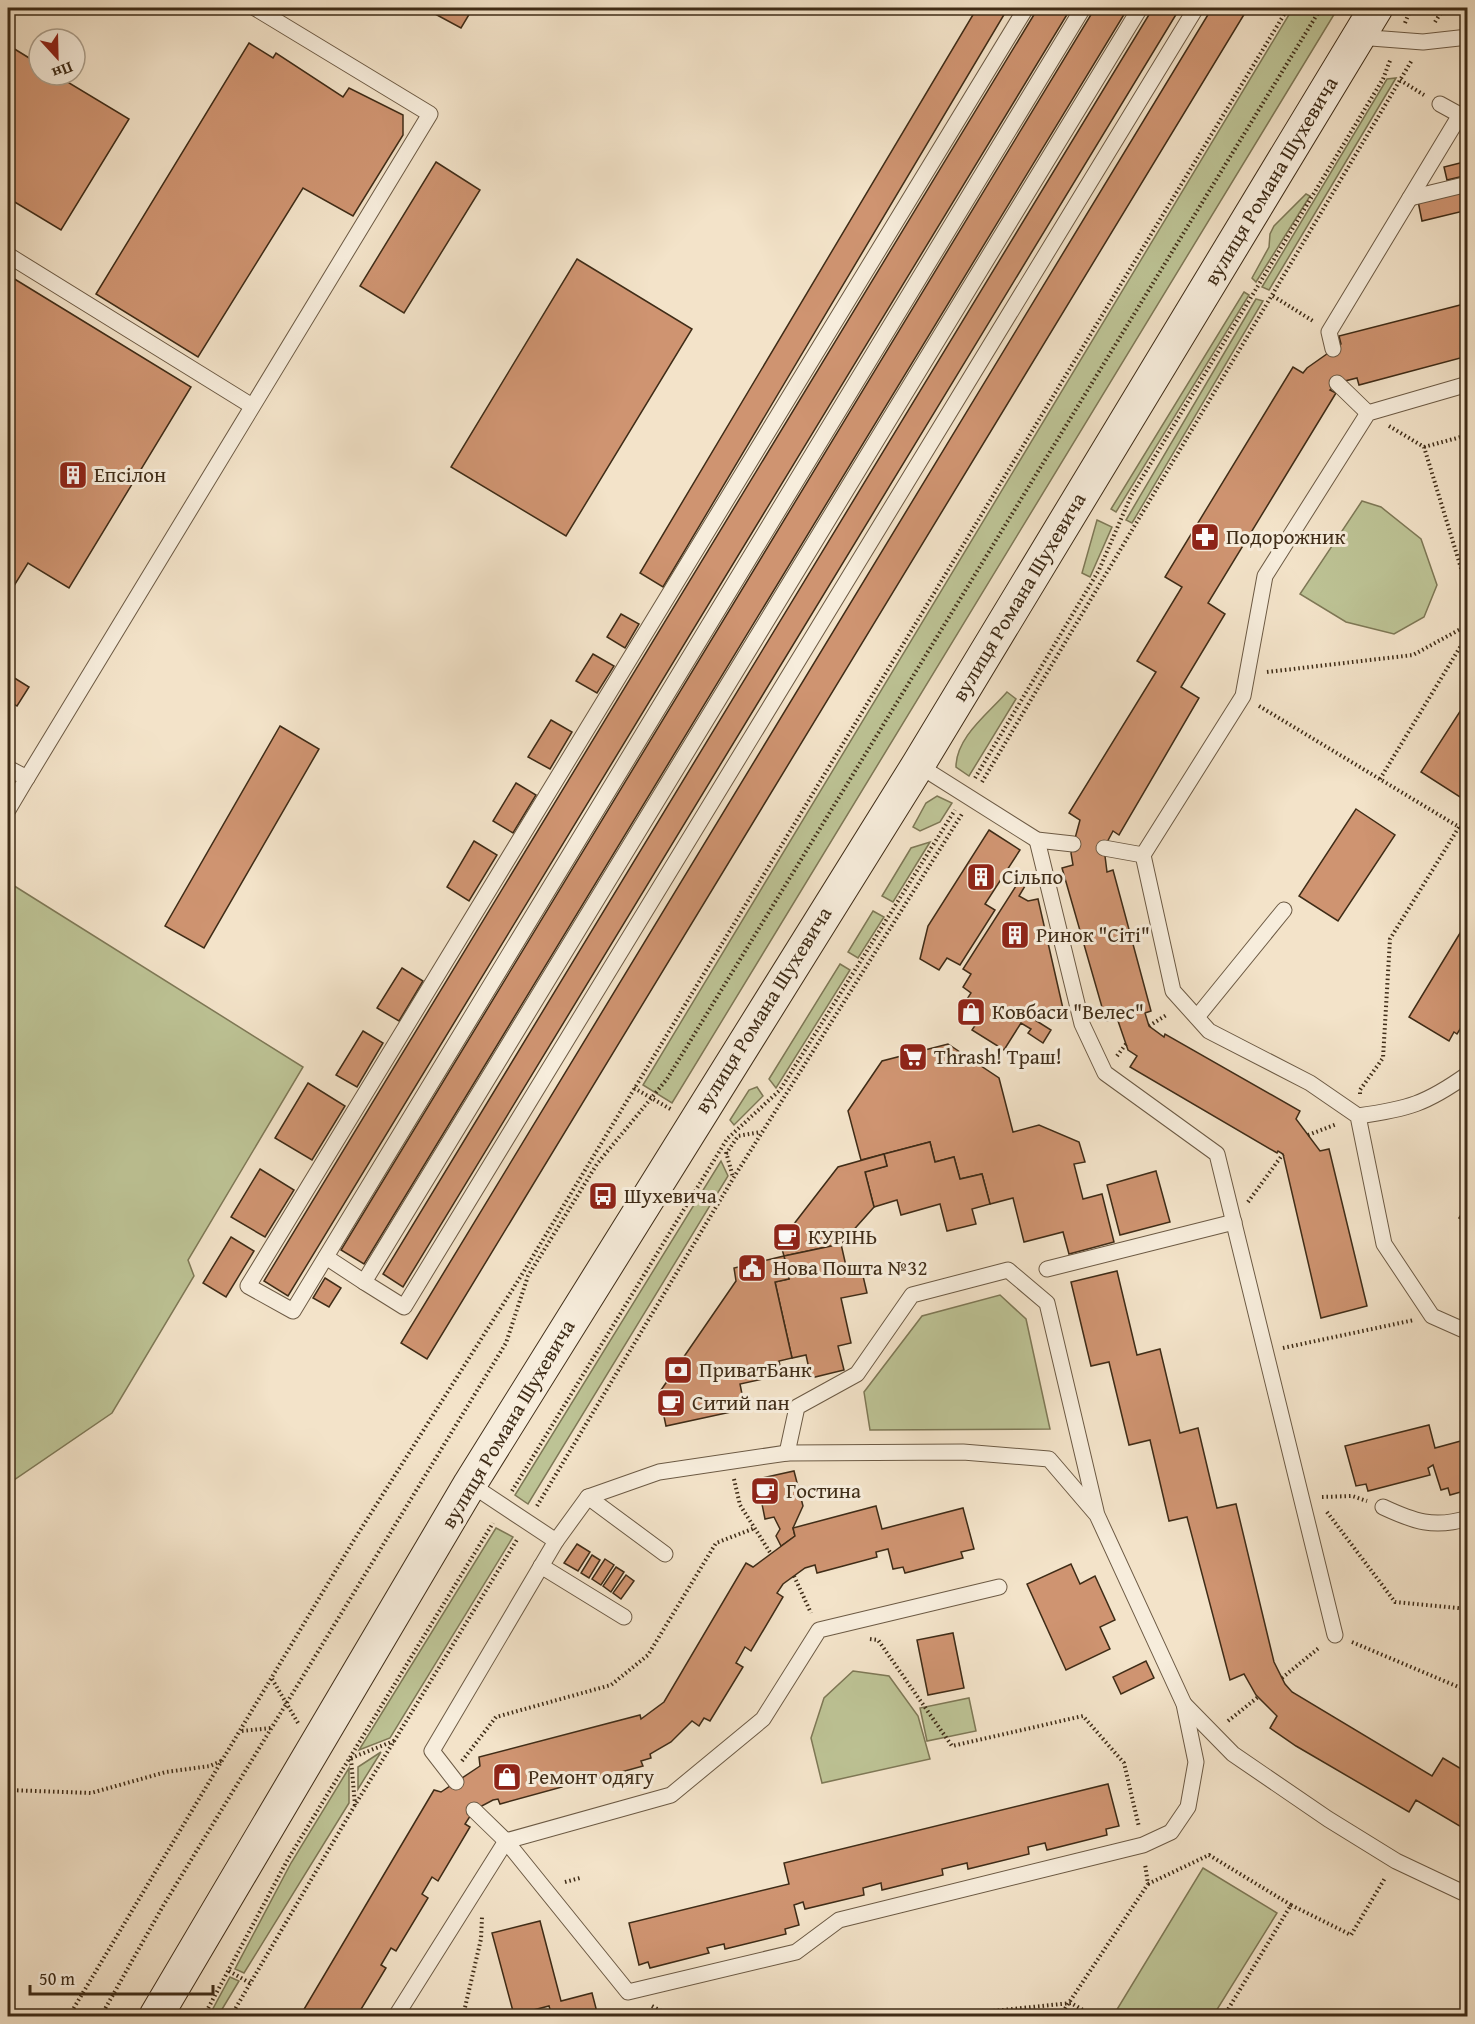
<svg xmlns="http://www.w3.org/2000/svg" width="1475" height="2024" font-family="'Gentium Book Plus',serif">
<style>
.green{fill:#bdc395;stroke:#7e7856;stroke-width:1.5}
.building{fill:#cf9471;stroke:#3f2c17;stroke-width:1.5}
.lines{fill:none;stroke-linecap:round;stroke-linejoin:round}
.lane-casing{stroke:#6c5a44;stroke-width:17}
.secondary-casing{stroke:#3f2c17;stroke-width:35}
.path{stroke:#3f2c17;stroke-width:4;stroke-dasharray:1.5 3;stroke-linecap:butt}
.lane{stroke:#f7eddc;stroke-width:15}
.secondary{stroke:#f7eddc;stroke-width:33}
.labels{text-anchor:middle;stroke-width:6;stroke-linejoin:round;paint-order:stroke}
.street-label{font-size:21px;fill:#3f2c17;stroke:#f7eddc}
.poi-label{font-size:21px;fill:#3f2c17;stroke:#f7eddc;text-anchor:start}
</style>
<rect width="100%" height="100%" fill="#f3e3c9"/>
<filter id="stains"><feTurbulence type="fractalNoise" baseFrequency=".00333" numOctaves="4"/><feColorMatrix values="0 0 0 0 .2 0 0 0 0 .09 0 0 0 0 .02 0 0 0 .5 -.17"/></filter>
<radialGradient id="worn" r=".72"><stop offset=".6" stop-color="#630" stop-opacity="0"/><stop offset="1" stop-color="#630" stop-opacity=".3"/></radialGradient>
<g class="green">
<path d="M1293,8H1338L672,1103L643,1085Z"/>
<path d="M1396,78L1269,290L1262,287L1387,79Z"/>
<path d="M1306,194L1310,196L1256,282L1252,278L1269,247L1270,234L1274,226Z"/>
<path d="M1244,292L1249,295L1116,512L1111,509Z"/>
<path d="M1256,299L1263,301L1132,523L1126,520Z"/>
<path d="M1362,501L1381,507L1421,539L1437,585L1424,617L1394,634L1346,622L1300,594Z"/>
<path d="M1097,520L1112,527L1090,577L1082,573Z"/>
<path d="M1007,692L1016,699L969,776L956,767C956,737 988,714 1007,692Z"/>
<path d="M937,796L952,803L940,822L920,831L913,827L926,803Z"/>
<path d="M930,842L893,902L882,896L911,848Z"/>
<path d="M8,882L303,1067L188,1260L194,1276L112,1413L8,1484Z"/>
<path d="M873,911L884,917L858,958L848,952Z"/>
<path d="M840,964L850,970L776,1088L769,1079Z"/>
<path d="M757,1087L763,1096L734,1125L730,1120L749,1090Z"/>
<path d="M721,1161L728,1176L528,1504L515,1495Z"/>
<path d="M1000,1295L1026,1319L1050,1429L870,1430L864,1392L922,1316Z"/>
<path d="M496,1528L513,1537L390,1738L359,1750Z"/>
<path d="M853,1671L889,1676L918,1716L930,1759L822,1783L811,1738L824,1698Z"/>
<path d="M969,1698L976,1731L927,1741L920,1708Z"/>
<path d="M381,1752L358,1789V1767Z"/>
<path d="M349,1768V1803L244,1973L235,1969L291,1863Z"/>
<path d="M1203,1868L1277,1913L1213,2016H1113Z"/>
<path d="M230,1977L239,1981L218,2016H209Z"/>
</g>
<g class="building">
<path d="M424,8H473L461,28Z"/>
<path d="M977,8H1008L663,587L640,573Z"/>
<path d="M1038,8H1071L288,1296L264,1281Z"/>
<path d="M1095,8H1128L364,1264L341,1250Z"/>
<path d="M1153,8H1180L403,1287L383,1274Z"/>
<path d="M1212,8H1248L427,1359L401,1343Z"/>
<path d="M249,43L273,58L276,53L343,97L349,88L403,115V135L353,216L303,188L198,357L96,294Z"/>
<path d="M8,45L39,64V75H56L129,119L61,230L8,198Z"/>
<path d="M1468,161V175L1447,180L1444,167Z"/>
<path d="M436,162L480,190L404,313L360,286Z"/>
<path d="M1468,189V210L1422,221L1418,201Z"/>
<path d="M577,259L692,329L566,536L451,467Z"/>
<path d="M8,275L191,387L69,588L28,563L12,589L8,587Z"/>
<path d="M1468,303V356L1359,385L1357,378L1337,383L1330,390L1336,393L1208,603L1225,614L1181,687L1199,698L1119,835L1113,831L1104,848L1107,872L1113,870L1151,1011L1145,1013L1149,1026L1164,1037L1165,1034L1300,1111L1296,1119L1320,1151L1329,1149L1367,1306L1321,1318L1283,1154L1278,1151L1277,1153L1130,1067L1137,1056L1128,1050L1117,1018L1106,1021L1062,868L1073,865L1071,853L1080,820L1069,813L1156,672L1137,661L1182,587L1165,577L1293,367L1303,373L1307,368L1341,344L1339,336Z"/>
<path d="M621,614L639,624L625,648L607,637Z"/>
<path d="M593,654L614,666L597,693L576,681Z"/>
<path d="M8,674L29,687L17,706L8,700Z"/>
<path d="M1468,699V791L1465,789L1460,797L1421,772Z"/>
<path d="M551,720L572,732L550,769L528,757Z"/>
<path d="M280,726L319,749L204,948L165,926Z"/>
<path d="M516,783L536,795L513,833L493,821Z"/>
<path d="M1356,809L1395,835L1338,921L1299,896Z"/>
<path d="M989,830L1020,850L985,904L995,910L960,965L947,958L939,970L920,959L928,926Z"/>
<path d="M474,841L497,855L469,901L447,887Z"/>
<path d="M1025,872L1031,876L1019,896L1028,901L1038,899L1064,1013L1035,1020L1051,1030L1043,1043L1028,1033L1031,1029L1021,1023L1004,1050L972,1030L978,1021L960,1010L971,993L963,987L971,974L963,969Z"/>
<path d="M1468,920V1017L1457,1034L1454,1032L1449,1041L1409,1017Z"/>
<path d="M402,968L423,981L399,1021L377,1008Z"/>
<path d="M363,1031L383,1043L357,1087L336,1075Z"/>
<path d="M948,1044L999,1078L1013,1132L1039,1125L1079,1142L1085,1162L1074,1164L1083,1199L1102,1194L1114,1242L1069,1254L1063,1232L1024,1242L1013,1198L990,1204L982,1174L960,1179L954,1157L935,1162L930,1142L861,1160L848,1111L882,1061Z"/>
<path d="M308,1083L345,1106L312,1160L275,1138Z"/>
<path d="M930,1142L935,1162L954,1157L960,1179L982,1174L990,1204L972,1209L976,1224L947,1231L940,1204L901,1215L897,1200L874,1207L865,1172L887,1166L884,1154Z"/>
<path d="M884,1154L887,1166L865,1172L874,1207L841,1244L784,1256L780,1242L838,1167Z"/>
<path d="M260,1169L294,1190L265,1237L231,1217Z"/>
<path d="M1156,1171L1170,1222L1120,1235L1107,1185Z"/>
<path d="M1468,1203V1223L1459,1218Z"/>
<path d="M231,1237L254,1251L226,1297L203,1283Z"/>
<path d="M841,1244L846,1266L860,1263L867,1293L841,1298L851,1343L838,1346L844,1370L811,1378L806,1355L792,1358L775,1282L789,1279L784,1256Z"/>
<path d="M784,1256L789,1279L775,1282L792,1358L779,1361L782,1375L740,1384L745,1409L666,1426L659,1393L736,1281L734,1268Z"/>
<path d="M1117,1271L1137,1355L1160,1349L1180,1433L1198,1428L1217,1508L1236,1504L1274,1662L1285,1684L1292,1692L1432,1776L1443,1758L1468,1773V1831L1416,1800L1409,1812L1296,1746L1270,1728L1277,1716L1256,1695L1244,1674L1230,1680L1187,1517L1169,1521L1150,1440L1129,1445L1109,1362L1091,1366L1071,1282Z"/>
<path d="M325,1278L341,1288L329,1307L313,1298Z"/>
<path d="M1429,1425L1435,1448L1468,1439V1490L1450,1495L1448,1488L1441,1490L1433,1465L1428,1468L1430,1475L1368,1491L1366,1484L1356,1486L1345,1446Z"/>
<path d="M794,1471L803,1506L793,1528L795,1536L781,1546L776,1536L780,1529L774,1517L765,1519L757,1479Z"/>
<path d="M876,1506L882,1529L963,1508L974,1549L961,1552L963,1558L905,1573L903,1567L893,1569L888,1549L876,1552L877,1557L817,1573L815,1565L805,1568L783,1584L777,1593L783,1597L751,1651L745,1647L736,1663L743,1667L710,1721L704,1718L699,1726L692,1721L671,1742L650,1754L651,1758L641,1761L643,1766L578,1784L577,1778L561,1782L562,1787L500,1804L498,1799L493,1800L474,1810L465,1824L470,1827L438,1881L432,1877L422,1894L428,1898L396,1951L391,1948L381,1965L386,1968L357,2016H300L434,1790L441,1792L480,1766L479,1757L640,1715L641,1719L664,1702L746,1563L753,1567L795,1536L793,1528Z"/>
<path d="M577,1544L590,1552L578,1571L564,1563Z"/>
<path d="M592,1555L600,1560L589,1578L581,1573Z"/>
<path d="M605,1559L614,1565L601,1585L592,1579Z"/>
<path d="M1071,1564L1080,1584L1095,1576L1115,1620L1100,1627L1110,1649L1066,1670L1027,1584Z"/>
<path d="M616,1567L624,1572L611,1592L603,1586Z"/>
<path d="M626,1575L634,1581L621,1599L613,1593Z"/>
<path d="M953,1633L964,1688L928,1695L917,1640Z"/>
<path d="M1146,1661L1154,1678L1121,1694L1113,1677Z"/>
<path d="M1108,1784L1119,1826L1106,1829L1107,1835L1047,1850L1045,1843L1028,1847L1029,1854L968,1869L967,1863L942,1869L943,1875L882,1890L881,1883L863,1888L864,1895L805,1909L803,1902L794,1905L799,1925L785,1929L786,1934L725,1949L724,1944L707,1948L709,1953L650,1968L648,1962L639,1965L629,1923L789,1884L784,1863Z"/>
<path d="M540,1921L561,2001L592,1993L598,2016H552L549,2006L514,2015L492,1933Z"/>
</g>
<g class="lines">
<g class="lane-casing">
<g id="lane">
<path d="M1026,8L248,1286L293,1311L1083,8"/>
<path d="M1358,37L1423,42L1468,37"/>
<path d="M1410,198L1468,184"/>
<path d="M8,255L252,406"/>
<path d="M1333,349L1329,332L1460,115L1440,104"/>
<path d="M1337,383L1368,413"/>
<path d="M1468,384L1368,413L1265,576L1243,696L1143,855L1173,991L1209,1031L1310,1083L1358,1116L1384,1244L1432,1316L1468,1332"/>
<path d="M918,765L1037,840L1073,844"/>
<path d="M8,768L27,778L8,810"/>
<path d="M27,778L430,114L255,8"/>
<path d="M1037,840L1082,1024L1105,1073L1217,1154L1335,1635"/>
<path d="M1104,848L1143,855"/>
<path d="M1197,1017L1284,910"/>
<path d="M1358,1116C1408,1109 1426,1104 1468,1074"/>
<path d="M326,1257L364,1282L1140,8"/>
<path d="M1047,1269L1234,1222"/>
<path d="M364,1282L404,1307L1196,8"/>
<path d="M787,1453L797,1407L857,1374L912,1295L1008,1270L1047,1303L1096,1511"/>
<path d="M588,1497L665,1554"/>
<path d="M1383,1507C1413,1521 1434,1529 1468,1518"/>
<path d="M541,1566L624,1617"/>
<path d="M1184,1704L1233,1754L1328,1819L1396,1861L1468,1895"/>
<path d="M456,1782L432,1751L556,1541L470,1484"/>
<path d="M474,1810L506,1841L628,1992L796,1952L839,1920L1143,1845L1171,1832L1188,1807L1196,1762L1184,1704L1097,1515L1049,1459L963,1452L787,1453L659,1472L588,1497L556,1541"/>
<path d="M396,2016L506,1841L671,1795L763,1719L819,1630L999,1587"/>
</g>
</g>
<g class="secondary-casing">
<path id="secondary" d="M156,2016L470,1484L918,765L1376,8"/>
</g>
<g class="path">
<path d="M1435,22L1444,8"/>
<path d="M1405,23L1411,8"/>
<path d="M1400,80L1424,95"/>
<path d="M1273,296L1313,321"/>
<path d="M1389,426L1424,447L1468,591"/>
<path d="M1424,447L1468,435"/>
<path d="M1267,672L1413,655L1468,625"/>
<path d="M1259,706L1459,827L1390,939L1383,1058L1360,1090V1095"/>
<path d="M975,778L1099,570L1131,496L1383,79L1391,58"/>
<path d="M1380,779L1468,634"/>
<path d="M982,782L1412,60"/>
<path d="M1459,827L1468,832"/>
<path d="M1149,1026L1168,1014"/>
<path d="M1117,1056L1126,1044"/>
<path d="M634,1088L672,1110"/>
<path d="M1308,1135L1337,1124"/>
<path d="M726,1152L733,1177"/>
<path d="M726,1154L738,1136L761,1132"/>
<path d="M1248,1202L1283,1154"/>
<path d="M1283,1348L1414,1320"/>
<path d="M734,1479L740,1505L771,1554"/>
<path d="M512,1491L727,1139L780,1090L955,810"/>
<path d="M1322,1497L1352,1496L1367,1501"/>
<path d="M537,1506L734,1177L962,814"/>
<path d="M1327,1512L1395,1602L1468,1609"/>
<path d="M794,1576L811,1613"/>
<path d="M870,1639L878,1640L952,1746L1083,1716L1124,1763L1139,1827"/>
<path d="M1352,1642L1468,1691"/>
<path d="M1282,1678L1320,1647"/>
<path d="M272,1679L298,1723"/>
<path d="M1228,1721L1258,1697"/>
<path d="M242,1731L271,1728"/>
<path d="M351,1758L394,1741"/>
<path d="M351,1759L355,1805"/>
<path d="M462,1761L496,1717L611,1685L648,1655L716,1543L755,1528"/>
<path d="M8,1790L91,1793L166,1772L210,1766L221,1761"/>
<path d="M565,1882L580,1878"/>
<path d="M1148,1884L1209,1855L1291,1905L1224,2016"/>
<path d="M1291,1905L1351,1935L1385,1878"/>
<path d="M229,1971L250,1983"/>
<path d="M652,2006L670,2016"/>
<path d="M69,2016L354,1540L521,1276L1288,8"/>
<path d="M101,2016L163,1906L506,1343L528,1276L597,1164L667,1079L1321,8"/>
<path d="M204,2016L288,1859L493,1523"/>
<path d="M231,2016L355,1805L518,1538"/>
<path d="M463,2016L481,1939L482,1917"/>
<path d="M944,2016L1071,2003L1093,2016"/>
<path d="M1060,2016L1148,1884L1145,1864"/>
</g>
<use href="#lane" class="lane"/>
<use href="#secondary" class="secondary"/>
</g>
<defs>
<g id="building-square" transform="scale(1.5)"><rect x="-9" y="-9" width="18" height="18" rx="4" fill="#8f2418" stroke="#f7eddc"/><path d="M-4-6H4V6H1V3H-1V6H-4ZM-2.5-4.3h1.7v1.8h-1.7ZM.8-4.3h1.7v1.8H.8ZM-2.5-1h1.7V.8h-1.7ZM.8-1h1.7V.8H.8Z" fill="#fff"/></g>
<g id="pharmacy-square" transform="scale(1.5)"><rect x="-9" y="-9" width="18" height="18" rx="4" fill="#8f2418" stroke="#f7eddc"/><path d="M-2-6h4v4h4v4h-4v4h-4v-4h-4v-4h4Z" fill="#fff"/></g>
<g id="shop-square" transform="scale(1.5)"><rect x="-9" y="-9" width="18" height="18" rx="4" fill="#8f2418" stroke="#f7eddc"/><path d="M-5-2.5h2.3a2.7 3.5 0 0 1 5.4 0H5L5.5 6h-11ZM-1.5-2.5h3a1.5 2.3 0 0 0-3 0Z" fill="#fff"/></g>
<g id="supermarket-square" transform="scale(1.5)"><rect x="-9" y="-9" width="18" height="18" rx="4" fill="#8f2418" stroke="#f7eddc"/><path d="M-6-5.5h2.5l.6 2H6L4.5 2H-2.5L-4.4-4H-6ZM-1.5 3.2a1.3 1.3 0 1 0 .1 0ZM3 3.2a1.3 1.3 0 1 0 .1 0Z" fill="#fff"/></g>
<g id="bus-square" transform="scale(1.5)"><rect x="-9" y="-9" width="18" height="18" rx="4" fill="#8f2418" stroke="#f7eddc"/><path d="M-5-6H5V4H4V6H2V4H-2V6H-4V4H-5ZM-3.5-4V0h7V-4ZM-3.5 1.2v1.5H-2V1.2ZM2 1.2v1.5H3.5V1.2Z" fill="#fff"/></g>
<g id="cafe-square" transform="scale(1.5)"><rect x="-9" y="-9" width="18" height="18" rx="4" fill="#8f2418" stroke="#f7eddc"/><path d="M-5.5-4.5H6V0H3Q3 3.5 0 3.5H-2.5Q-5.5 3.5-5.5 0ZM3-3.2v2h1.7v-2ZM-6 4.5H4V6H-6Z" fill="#fff"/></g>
<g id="civic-square" transform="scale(1.5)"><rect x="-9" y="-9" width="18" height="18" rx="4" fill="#8f2418" stroke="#f7eddc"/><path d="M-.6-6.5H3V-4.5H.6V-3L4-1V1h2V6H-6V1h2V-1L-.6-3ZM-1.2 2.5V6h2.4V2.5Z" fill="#fff"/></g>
<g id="bank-square" transform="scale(1.5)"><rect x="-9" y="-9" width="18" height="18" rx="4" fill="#8f2418" stroke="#f7eddc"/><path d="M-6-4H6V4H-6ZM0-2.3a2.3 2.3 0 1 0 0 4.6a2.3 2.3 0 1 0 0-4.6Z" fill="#fff"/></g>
</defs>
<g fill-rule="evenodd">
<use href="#building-square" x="73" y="475"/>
<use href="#pharmacy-square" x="1205" y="537"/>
<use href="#building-square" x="981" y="877"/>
<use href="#building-square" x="1015" y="935"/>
<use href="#shop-square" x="971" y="1012"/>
<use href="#supermarket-square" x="913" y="1057"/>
<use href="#bus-square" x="603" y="1196"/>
<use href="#cafe-square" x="787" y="1237"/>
<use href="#civic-square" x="752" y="1268"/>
<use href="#bank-square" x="678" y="1370"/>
<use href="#cafe-square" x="671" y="1403"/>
<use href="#cafe-square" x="765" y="1491"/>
<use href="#shop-square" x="507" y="1777"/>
</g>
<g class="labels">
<g class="street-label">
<text transform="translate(1271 181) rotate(-59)" y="7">вулиця Романа Шухевича</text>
<text transform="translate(1019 597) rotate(-59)" y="7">вулиця Романа Шухевича</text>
<text transform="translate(763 1010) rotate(-58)" y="7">вулиця Романа Шухевича</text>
<text transform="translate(508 1424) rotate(-59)" y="7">вулиця Романа Шухевича</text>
</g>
<g class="poi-label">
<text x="94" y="482">Епсілон</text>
<text x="1226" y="544">Подорожник</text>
<text x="1002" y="884">Сільпо</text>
<text x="1036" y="942">Ринок "Сіті"</text>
<text x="992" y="1019">Ковбаси "Велес"</text>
<text x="934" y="1064">Thrash! Траш!</text>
<text x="624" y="1203">Шухевича</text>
<text x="808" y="1244">КУРІНЬ</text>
<text x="773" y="1275">Нова Пошта №32</text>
<text x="699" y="1377">ПриватБанк</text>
<text x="692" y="1410">Ситий пан</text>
<text x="786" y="1498">Гостина</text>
<text x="528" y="1784">Ремонт одягу</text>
</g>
</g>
<rect width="1475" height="2024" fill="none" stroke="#f3e3c9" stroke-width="30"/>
<rect x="9" y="9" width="1457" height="2006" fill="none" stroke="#3f2c17" stroke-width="3"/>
<rect x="15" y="15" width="1445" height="1994" fill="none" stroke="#3f2c17" stroke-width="1.5"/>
<g transform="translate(57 57) rotate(158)"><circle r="28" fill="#f7eddc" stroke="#ada08d" stroke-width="1.5"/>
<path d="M0-4.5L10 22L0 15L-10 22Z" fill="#8f2418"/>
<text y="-9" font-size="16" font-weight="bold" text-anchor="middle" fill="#3f2c17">Пн</text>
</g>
<path d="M30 1985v9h183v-9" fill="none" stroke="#3f2c17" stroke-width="3"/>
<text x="39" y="1985" font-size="18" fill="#3f2c17" stroke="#f7eddc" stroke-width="4.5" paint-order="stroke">50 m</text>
<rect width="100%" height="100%" filter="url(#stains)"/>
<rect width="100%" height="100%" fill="url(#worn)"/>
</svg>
